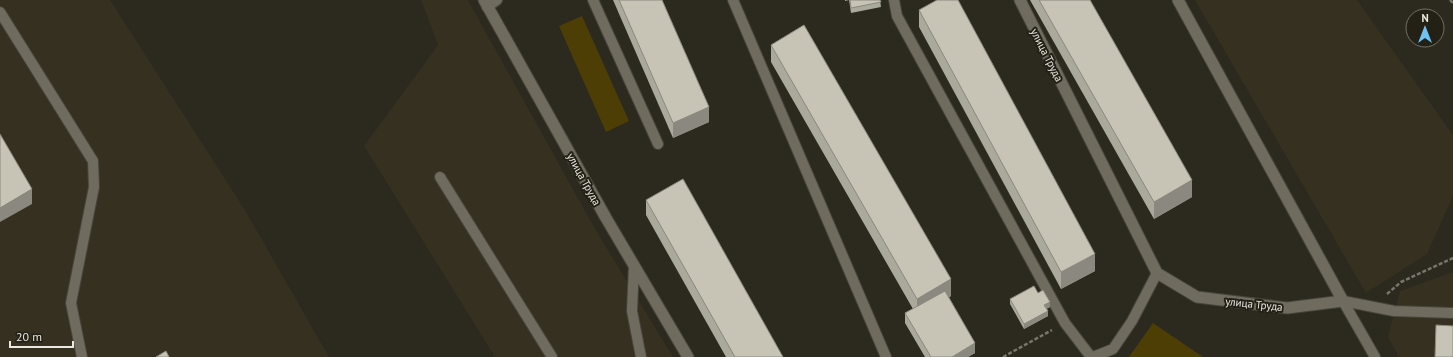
<svg xmlns="http://www.w3.org/2000/svg" width="1453" height="357" font-family="'PT Sans',sans-serif">
<style>
.built{fill:#35301f}
.green{fill:#4d3e05}
.lines{fill:none;stroke-linecap:round;stroke-linejoin:round}
.service-casing{stroke:#48453c;stroke-width:12}
.minor-casing{stroke:#48453c;stroke-width:13}
.path{stroke:#77756c;stroke-width:2.5;stroke-dasharray:4 2;stroke-linecap:butt}
.service{stroke:#6f6b5f;stroke-width:10}
.minor{stroke:#6f6b5f;stroke-width:11}
.wall{fill:#aba89c}
.shaded-wall{fill:#8b887f}
.building{fill:#c7c3b5;stroke:#8b887f}
.labels{text-anchor:middle;stroke-width:4;stroke-linejoin:round;paint-order:stroke}
.street-label{font-size:11px;fill:#eae8e1;stroke:#232016}
</style>
<rect width="100%" height="100%" fill="#2c291f"/>
<g class="built">
<path d="M0,0H110L245,210L329,357H0Z"/>
<path d="M421,0H468L594,227L673,357H495L364,146L438,45Z"/>
<path d="M1195,0H1357L1453,135V196L1427,254L1366,293Z"/>
<path d="M1453,272V357H1399L1388,337L1400,291Z"/>
</g>
<g class="green">
<path d="M582,16L629,121L606,132L559,26Z"/>
<path d="M1153,323L1203,357H1129Z"/>
</g>
<g class="lines">
<g class="service-casing">
<g id="service">
<path d="M487,0V7L497,0"/>
<path d="M593,0L658,144"/>
<path d="M733,0L886,357"/>
<path d="M894,0L897,16L1065,323L1091,357"/>
<path d="M0,12L93,161L94,187L71,303L82,357"/>
<path d="M440,177L552,357"/>
<path d="M634,265L632,311L641,357"/>
<path d="M1343,301L1394,311L1453,313"/>
<path d="M1343,301L1375,357"/>
<path d="M1093,357L1113,349L1132,321L1157,273"/>
</g>
</g>
<g class="minor-casing">
<g id="minor">
<path d="M484,0L606,218L688,357"/>
<path d="M1020,0L1157,273L1197,297L1287,308L1343,301L1178,0"/>
</g>
</g>
<g class="path">
<path d="M1450,0L1453,3"/>
<path d="M1387,294L1401,282L1453,258"/>
<path d="M1003,357L1052,330"/>
</g>
<use href="#service" class="service"/>
<use href="#minor" class="minor"/>
</g>
<g class="wall">
<path d="M613,0H662L709,122L673,138Z"/>
<path d="M845,0H880L881,7L851,13L849,0L845,1Z"/>
<path d="M1030,0H1090L1192,197L1154,219Z"/>
<path d="M919,10L1095,271L1061,289L919,27Z"/>
<path d="M771,45L951,296L949,297L975,353L968,357H925L905,323V313L913,309L771,62Z"/>
<path d="M646,200L783,357H726L646,215Z"/>
<path d="M1038,293L1050,307L1046,309L1048,316L1024,329L1010,304V299Z"/>
</g>
<g class="shaded-wall">
<path d="M709,107V122L673,138V123Z"/>
<path d="M1192,180V197L1154,219V202Z"/>
<path d="M32,189V204L0,222V208Z"/>
<path d="M1095,254V271L1061,289V272Z"/>
<path d="M951,279V296L917,316V299Z"/>
<path d="M1050,302V307L1044,310V305Z"/>
<path d="M1048,311V316L1024,329V324Z"/>
<path d="M975,343V353L968,357H952Z"/>
</g>
<g class="building">
<path d="M619,0H662L709,107L673,123Z"/>
<path d="M850,0H880L881,2L851,8Z"/>
<path d="M937,0H958L1095,254L1061,272L919,10Z"/>
<path d="M1039,0H1090L1192,180L1154,202Z"/>
<path d="M804,25L951,279L917,299L771,45Z"/>
<path d="M0,134L32,189L0,208Z"/>
<path d="M683,179L783,357H735L646,200Z"/>
<path d="M1034,286L1038,293L1043,290L1050,302L1044,305L1048,311L1024,324L1010,299Z"/>
<path d="M945,291L975,343L952,357H931L905,313Z"/>
<path d="M1436,325L1453,326V357H1435Z"/>
<path d="M166,351L169,357H156Z"/>
</g>
<g class="labels">
<g class="street-label">
<text transform="translate(1047 55) rotate(63)" y="4">улица Труда</text>
<text transform="translate(584 179) rotate(61)" y="4">улица Труда</text>
<text transform="translate(1254 304) rotate(6)" y="4">улица Труда</text>
</g>
</g>
<g transform="translate(1425 28)"><circle r="19" fill="#232016" stroke="#737067"/>
<path d="M0-3L7 15L0 10L-7 15Z" fill="#6ec2f3"/>
<text y="-6" font-size="11" font-weight="bold" text-anchor="middle" fill="#eae8e1">N</text>
</g>
<path d="M10 341v6h63v-6" fill="none" stroke="#eae8e1" stroke-width="2"/>
<text x="16" y="341" font-size="12" fill="#eae8e1" stroke="#232016" stroke-width="3" paint-order="stroke">20 m</text>
</svg>
